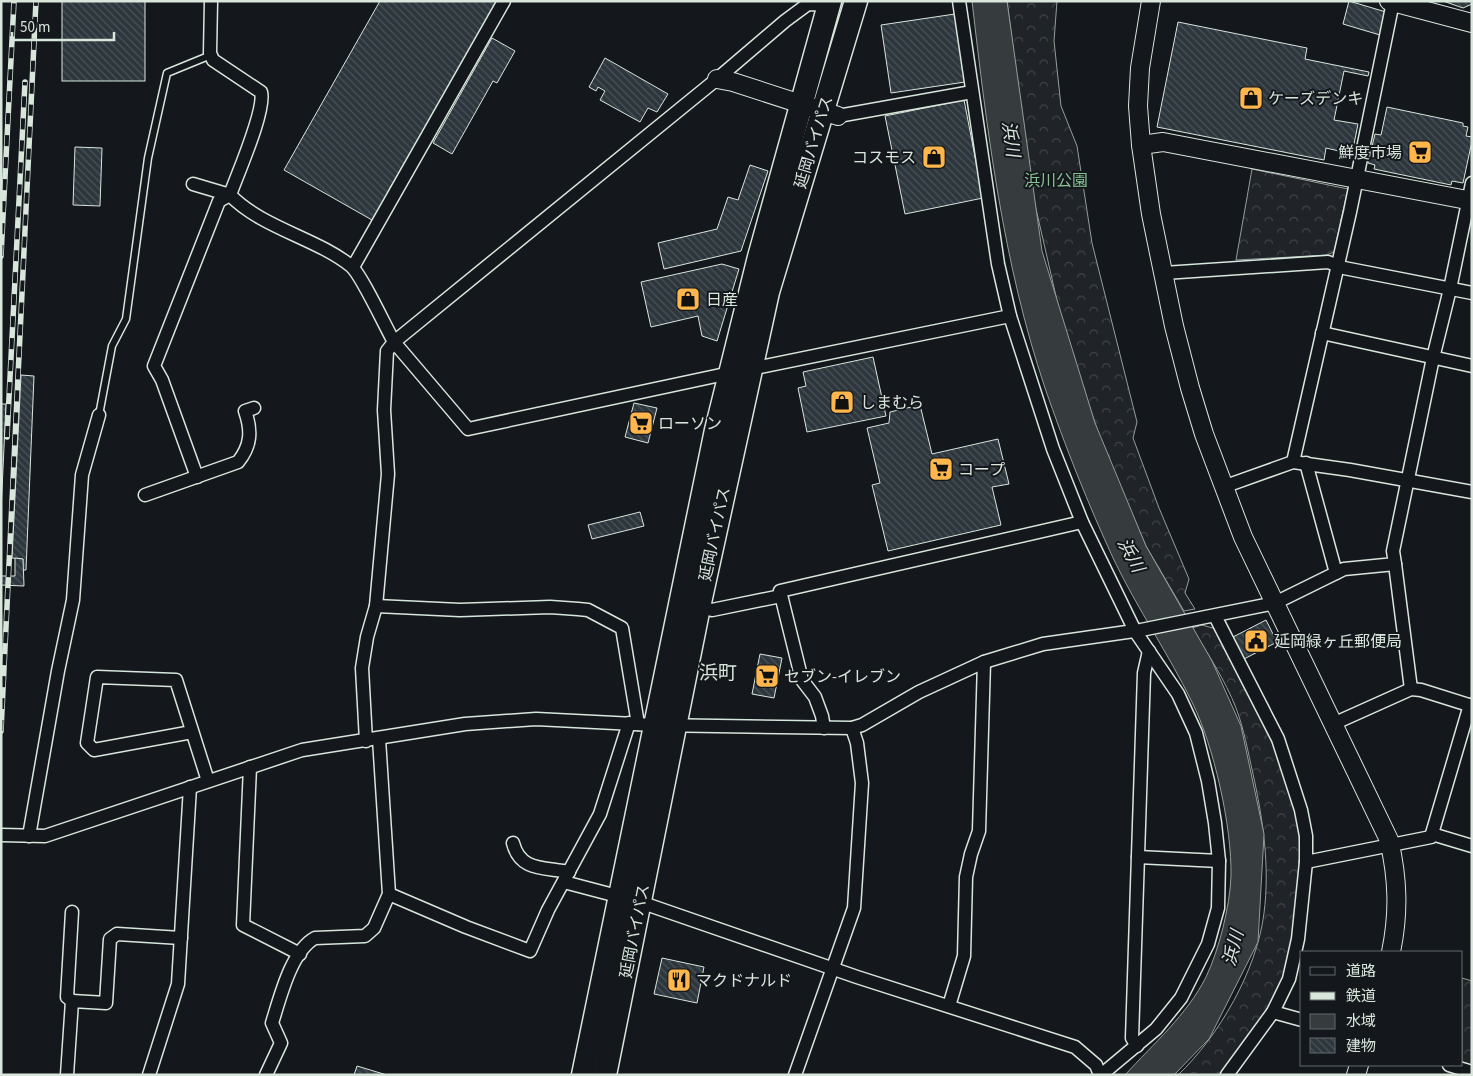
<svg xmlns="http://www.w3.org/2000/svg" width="1473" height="1076" font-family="'Source Sans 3','Noto Sans JP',sans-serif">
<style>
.forest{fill:url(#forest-crowns);stroke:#939e99}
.water{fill:#363b3e;stroke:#939e99}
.building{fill:url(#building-back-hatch);stroke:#d8e6dc}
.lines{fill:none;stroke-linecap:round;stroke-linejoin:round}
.lane-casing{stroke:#d8e6dc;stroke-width:9}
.street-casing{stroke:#d8e6dc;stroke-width:15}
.secondary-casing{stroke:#d8e6dc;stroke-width:20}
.highway-casing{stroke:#d8e6dc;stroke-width:25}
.lane{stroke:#14181c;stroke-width:6}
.street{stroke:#14181c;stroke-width:12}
.secondary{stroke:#14181c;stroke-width:18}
.highway{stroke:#14181c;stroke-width:22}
.rail-casing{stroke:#d8e6dc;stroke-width:5.5}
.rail{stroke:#14181c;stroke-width:4;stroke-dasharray:11;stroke-linecap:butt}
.labels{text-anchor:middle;stroke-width:4;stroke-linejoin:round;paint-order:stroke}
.poi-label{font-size:16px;fill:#d8e6dc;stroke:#14181c;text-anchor:start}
.street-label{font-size:16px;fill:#d8e6dc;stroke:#14181c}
.park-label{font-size:16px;fill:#8ac095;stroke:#14181c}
.water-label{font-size:18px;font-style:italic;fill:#d8e6dc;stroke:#14181c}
.quarter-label{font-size:19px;fill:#d8e6dc;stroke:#14181c}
</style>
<defs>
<pattern id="forest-crowns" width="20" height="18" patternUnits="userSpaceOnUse" patternTransform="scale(1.25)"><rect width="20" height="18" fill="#202428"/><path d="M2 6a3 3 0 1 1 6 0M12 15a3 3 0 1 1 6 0" fill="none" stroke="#404447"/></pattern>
<pattern id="building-back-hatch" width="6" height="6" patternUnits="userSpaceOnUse" patternTransform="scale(1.25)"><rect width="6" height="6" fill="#2c363c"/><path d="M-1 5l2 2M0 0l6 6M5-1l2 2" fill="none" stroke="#4a5358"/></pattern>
</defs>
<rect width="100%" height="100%" fill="#14181c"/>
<g class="forest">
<path d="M1007,1H1057L1054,41L1061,106L1077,146L1092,243L1137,422L1133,438L1159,508L1189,579L1185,593L1195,609L1184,611L1146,546L1103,447L1073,357L1058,305L1031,187Z"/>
<path d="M1252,169L1348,189L1334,252L1327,255L1236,260Z"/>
<path d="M1202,625L1216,629C1247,692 1287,757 1298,827C1302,852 1298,878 1296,903C1294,927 1292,954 1283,977C1270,1014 1242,1044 1219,1075H1178C1219,1036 1257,970 1264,913C1270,867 1263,819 1253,774C1248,752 1244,729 1236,708C1225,680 1208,654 1192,628Z"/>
<path d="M1462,978L1472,981V1065L1462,1062Z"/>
</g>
<path class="water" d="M972,1H1007L1042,251L1095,423L1146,546L1212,661L1241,726L1264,834L1258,942L1209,1039L1174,1075H1125C1153,1044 1187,1015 1206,977C1219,950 1230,906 1231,876C1232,827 1214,746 1192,702C1168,653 1137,608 1114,560C1088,504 1065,446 1045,388C1003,263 987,131 972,1Z"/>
<g class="building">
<rect x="62" y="1" width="83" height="80"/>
<path d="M380,1H497L372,220L284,170Z"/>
<path d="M1349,1L1386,12L1380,35L1343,24Z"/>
<path d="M1443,1H1472V4L1463,8Z"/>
<path d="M955,14L965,82L891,93L881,25Z"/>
<path d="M1178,22L1307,48L1305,59L1369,72L1368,76L1344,71L1334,120L1358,124L1352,154L1326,148L1324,160L1157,127Z"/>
<path d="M492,38L515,51L497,83L493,81L452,154L433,143Z"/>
<path d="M605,58L668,94L657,112L648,108L640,122L600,100L605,91L598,87L596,91L589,87Z"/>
<path d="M964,100L983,198L905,214L885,116Z"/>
<path d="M1387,107L1463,123V126L1468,127L1466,136L1472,137V141L1463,183L1452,181L1451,185L1374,169L1375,165L1368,163L1375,134L1381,135Z"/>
<path d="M75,147L102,148L100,206L73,205Z"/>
<path d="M750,165L768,171L741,251L664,269L658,243L717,229L728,197L738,200Z"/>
<path d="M722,264L739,269L717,341L702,336L698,316L651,327L641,282Z"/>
<path d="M873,357L886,416L807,432L798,388L806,386L803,372Z"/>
<path d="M21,375L34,376L26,570H22L23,559L12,558Z"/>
<path d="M634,403L657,408L648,443L625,437Z"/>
<path d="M1,404H6L1,512Z"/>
<path d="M920,405L932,454L998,439L1009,484L992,487L1001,525L888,551L872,485L880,483L867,428L889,423L890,412Z"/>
<path d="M640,512L644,526L592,539L588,525Z"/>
<path d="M15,558L23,559L24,586L1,585V576H15Z"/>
<path d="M1266,620L1277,642L1244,659L1233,637Z"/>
<path d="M760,654L782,658L774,698L752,694Z"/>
<path d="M662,958L704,967L697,1003L654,994Z"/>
<path d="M357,1066L387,1075H354Z"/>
</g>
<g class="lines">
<g class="lane-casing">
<path id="lane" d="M99,415L112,346L126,319L148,158L167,73L211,55"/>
</g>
<g class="street-casing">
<g id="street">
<path d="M211,1L210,53L213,60L261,92C266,110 237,175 230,195C262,228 316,238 351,266C361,274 386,328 394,342L387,351L384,410L388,474L376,606L367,637L362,668L366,741"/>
<path d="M959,1L998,264L1010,316L1053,449L1082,522L1135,631L1178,694L1196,733L1208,781L1215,823L1219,861L1218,908L1208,944L1181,998L1156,1029L1101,1075"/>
<path d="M838,116L972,92"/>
<path d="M193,184L230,195"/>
<path d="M353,267L504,1"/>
<path d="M1164,273L1328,262L1344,268L1472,293"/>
<path d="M1322,333L1472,366"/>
<path d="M750,369L1010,316"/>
<path d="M730,373L468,429L394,342L717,79L785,21L808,4L829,5"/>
<path d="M1293,462L1350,212L1393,2"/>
<path d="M1306,463L1336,573"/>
<path d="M197,477L162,380L154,366L219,201L230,195"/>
<path d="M1223,487L1293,462L1350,470L1472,492"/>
<path d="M145,495L238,462C251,446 252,431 245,411L254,408"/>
<path d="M1395,564L1411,689"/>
<path d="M376,606L460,610L550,607L578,609L588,610L622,628L638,724"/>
<path d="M699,607L712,610L781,596"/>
<path d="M1215,616L1278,739L1301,810L1306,836V862L1298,939L1289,979L1273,1012L1227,1075"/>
<path d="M1333,724L1411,689L1421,690L1472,706"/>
<path d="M824,728L822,716L815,697L802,680L780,591L1082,522"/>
<path d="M192,732L94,750L87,743L97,677L176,680L208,781"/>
<path d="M250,767L243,925L300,954"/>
<path d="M1432,834L1472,846"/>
<path d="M1,835L45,836L302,750L465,724L536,719L654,725L852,728L862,725L919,692L984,662L1043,644L1141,630L1275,603L1344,569L1395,564L1393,551L1433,358L1450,289L1472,183"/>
<path d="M29,836L58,671L73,600L82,475L99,415"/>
<path d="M513,843C520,871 543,867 569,872"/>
<path d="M1138,857L1219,861"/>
<path d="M1306,862L1431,837L1470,705"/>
<path d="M564,882L640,902L857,977L1075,1047L1096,1065L1100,1075"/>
<path d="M389,894L466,927L530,951L548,910L600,814L629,723"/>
<path d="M72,1001L67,997L72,912"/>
<path d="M949,1006L964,956L966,877L971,854L979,831L984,662"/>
<path d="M1273,1012L1302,1020"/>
<path d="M1137,1046L1132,1038L1144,673L1149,651"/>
<path d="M1449,1065L1472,1072"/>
<path d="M67,1075L72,1001L106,1003L110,939L117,934L181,938"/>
<path d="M149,1075L178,984L190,787"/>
<path d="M266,1075L281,1043L272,1023C280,998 291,951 315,938L365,936L374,928L389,894L379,739"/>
<path d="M795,1075L854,908L862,783L857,743L852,728"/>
</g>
</g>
<g class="secondary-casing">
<g id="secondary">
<path d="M1151,1L1140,68L1138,106L1141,145L1151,214L1174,326L1190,388L1204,434L1243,537L1389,840C1398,879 1399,913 1391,952"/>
<path d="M1389,1L1472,23"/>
<path d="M717,79L733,82L838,116"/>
<path d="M1141,145L1163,142L1472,201"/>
<path d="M1356,1075L1359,1065"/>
</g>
</g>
<g class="highway-casing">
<g id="highway">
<path d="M583,1075L716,430L759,257L830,1"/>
<path d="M605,1075L699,607L768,292L856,1"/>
</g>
</g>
<use href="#lane" class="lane"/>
<use href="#street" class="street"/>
<use href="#secondary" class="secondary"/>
<use href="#highway" class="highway"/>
<g class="rail-casing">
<g id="rail">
<path d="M1,256L14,1"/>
<path d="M7,437L25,82"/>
<path d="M1,731L36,1"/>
</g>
</g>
<use href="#rail" class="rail"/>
</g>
<defs>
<g id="shop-square" transform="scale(1.25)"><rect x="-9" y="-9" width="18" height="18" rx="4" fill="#ffb74d" stroke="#14181c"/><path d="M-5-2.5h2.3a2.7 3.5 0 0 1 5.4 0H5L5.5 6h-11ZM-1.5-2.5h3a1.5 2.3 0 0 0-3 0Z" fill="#111"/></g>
<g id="supermarket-square" transform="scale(1.25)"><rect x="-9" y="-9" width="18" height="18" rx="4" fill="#ffb74d" stroke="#14181c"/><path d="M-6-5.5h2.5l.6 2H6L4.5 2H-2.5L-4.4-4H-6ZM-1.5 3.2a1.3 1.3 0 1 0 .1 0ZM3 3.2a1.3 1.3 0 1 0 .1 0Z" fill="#111"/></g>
<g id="civic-square" transform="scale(1.25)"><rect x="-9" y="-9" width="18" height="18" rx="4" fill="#ffb74d" stroke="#14181c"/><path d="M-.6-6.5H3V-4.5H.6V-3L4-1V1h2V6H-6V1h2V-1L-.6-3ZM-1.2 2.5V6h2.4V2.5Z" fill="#111"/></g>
<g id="restaurant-square" transform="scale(1.25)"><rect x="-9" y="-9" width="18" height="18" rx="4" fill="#ffb74d" stroke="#14181c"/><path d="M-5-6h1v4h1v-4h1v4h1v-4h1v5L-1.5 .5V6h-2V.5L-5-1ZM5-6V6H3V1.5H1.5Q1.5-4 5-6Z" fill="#111"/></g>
</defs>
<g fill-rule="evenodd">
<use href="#shop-square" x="1251" y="98"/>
<use href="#supermarket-square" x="1420" y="152"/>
<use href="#shop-square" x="934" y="157"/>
<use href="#shop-square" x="688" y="299"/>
<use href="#shop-square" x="842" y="402"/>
<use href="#supermarket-square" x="641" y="423"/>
<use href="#supermarket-square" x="941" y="469"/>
<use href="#civic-square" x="1256" y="641"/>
<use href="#supermarket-square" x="767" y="676"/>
<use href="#restaurant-square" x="679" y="980"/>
</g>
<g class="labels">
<g class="poi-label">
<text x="1268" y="104">ケーズデンキ</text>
<text x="1402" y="158" text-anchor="end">鮮度市場</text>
<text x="916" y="163" text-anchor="end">コスモス</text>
<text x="706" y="305">日産</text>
<text x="860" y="408">しまむら</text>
<text x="658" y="429">ローソン</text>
<text x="958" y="475">コープ</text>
<text x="1274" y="647">延岡緑ヶ丘郵便局</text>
<text x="784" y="682">セブン-イレブン</text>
<text x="696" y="986">マクドナルド</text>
</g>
<g class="street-label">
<text transform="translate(813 142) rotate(-73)" y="6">延岡バイパス</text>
<text transform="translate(714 534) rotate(-78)" y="6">延岡バイパス</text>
<text transform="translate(634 931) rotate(-79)" y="6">延岡バイパス</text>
</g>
<g class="park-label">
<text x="1056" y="186">浜川公園</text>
</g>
<g class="water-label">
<text transform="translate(1011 139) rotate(82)" y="6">浜川</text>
<text transform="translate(1131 555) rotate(62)" y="6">浜川</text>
<text transform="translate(1233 948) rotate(-75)" y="6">浜川</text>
</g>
<g class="quarter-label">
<text x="718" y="679">浜町</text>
</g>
</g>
<rect width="1473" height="1076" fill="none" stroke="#d8e6dc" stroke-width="5"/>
<rect x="1300" y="951" width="162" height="115" fill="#14181c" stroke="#626a69"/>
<rect x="1310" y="967" width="25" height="8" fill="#14181c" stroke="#626a69"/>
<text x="1346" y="976" font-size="15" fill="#d8e6dc">道路</text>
<rect x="1310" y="992" width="25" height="8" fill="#d8e6dc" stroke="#626a69"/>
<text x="1346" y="1001" font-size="15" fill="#d8e6dc">鉄道</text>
<rect x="1310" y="1014" width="25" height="15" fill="#363b3e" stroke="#626a69"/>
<text x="1346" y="1026" font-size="15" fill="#d8e6dc">水域</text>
<rect x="1310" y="1038" width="25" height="15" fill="url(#building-back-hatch)" stroke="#626a69"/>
<text x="1346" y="1051" font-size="15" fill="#d8e6dc">建物</text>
<path d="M12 32v8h102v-8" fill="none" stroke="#d8e6dc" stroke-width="2.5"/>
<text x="20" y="32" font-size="15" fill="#d8e6dc" stroke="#14181c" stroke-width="4" paint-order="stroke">50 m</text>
</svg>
